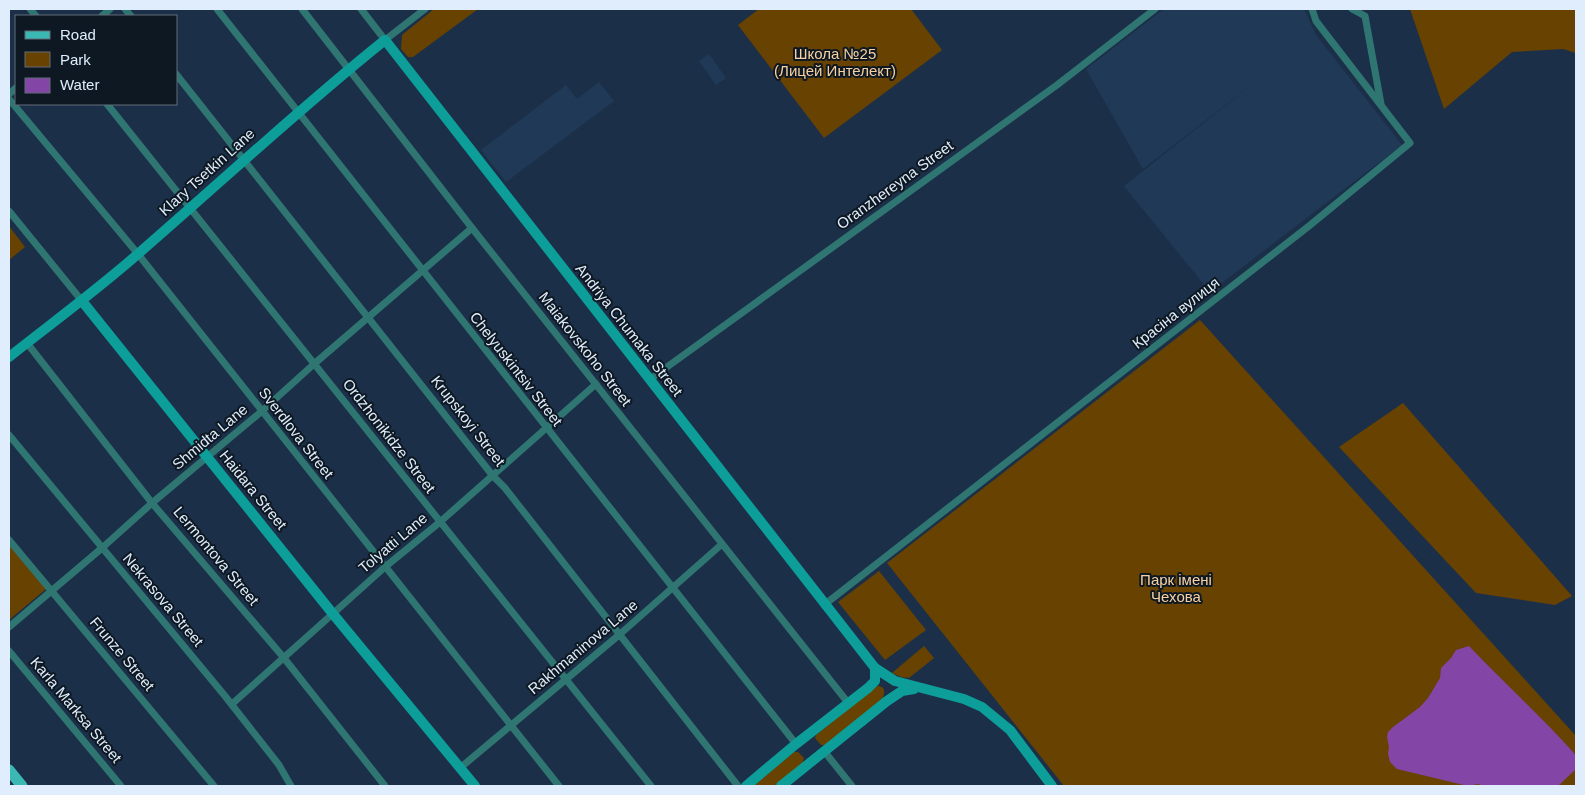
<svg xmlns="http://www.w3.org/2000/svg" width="1585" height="795" font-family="Helvetica,sans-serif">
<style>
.built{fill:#1f3956}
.green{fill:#684200}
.water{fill:#8345a6}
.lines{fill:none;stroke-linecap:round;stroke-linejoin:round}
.street{stroke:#2f7673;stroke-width:7}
.secondary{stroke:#0d9e9a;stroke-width:10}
.primary{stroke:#3cb8b4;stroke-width:11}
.labels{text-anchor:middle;stroke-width:4;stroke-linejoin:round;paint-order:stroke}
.park-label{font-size:15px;fill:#f7d1a2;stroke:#0e1822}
.street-label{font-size:15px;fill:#dfedfc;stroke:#0e1822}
</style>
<rect width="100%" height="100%" fill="#1b3048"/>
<g class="built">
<path d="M1164,9H1304L1316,35L1402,145L1210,292L1124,186L1258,80L1143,169L1086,69Z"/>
<path d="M709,54L726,78L716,85L699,61Z"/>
<path d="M599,82L614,101L506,182L481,150L566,85L577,99Z"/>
</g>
<g class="green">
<path d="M434,9H478L413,57H408L401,49L402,35Z"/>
<path d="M759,9H911L942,50L824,138L738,25Z"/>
<path d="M1410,9H1576V53L1563,49L1512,52L1444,109Z"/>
<path d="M9,226L25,247L9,260Z"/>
<path d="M1200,320L1576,736V786H1064L887,563Z"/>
<path d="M1403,403L1572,596L1555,605L1476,593L1339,447Z"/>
<path d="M9,544L46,589L9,620Z"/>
<path d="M879,571L926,630L885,660L838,602Z"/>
<path d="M924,646L934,658L909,678L901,677L892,673Z"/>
<path d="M877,686C886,686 885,693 882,699L825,745H821L815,738L816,735Z"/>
<path d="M794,752H798L804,758L802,764L774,786H753Z"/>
</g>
<path class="water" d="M1469,646C1503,682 1540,715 1573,752L1576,756V769L1558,786H1484L1478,784L1468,786L1397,769L1390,762L1388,754L1389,747L1387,737L1388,732L1393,727L1420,707L1428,698L1440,678L1441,668L1451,658L1456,650Z"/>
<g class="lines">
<g class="street">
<path d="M30,9L36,16"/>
<path d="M125,9L131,16"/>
<path d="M217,9L796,744"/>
<path d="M302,9L472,228L849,704"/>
<path d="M361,9L385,40L425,9"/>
<path d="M1352,9L1365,16L1381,104"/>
<path d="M102,16L110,9"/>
<path d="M176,74L493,476L505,488L738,786"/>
<path d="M9,94L16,88"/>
<path d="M9,99L138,254L559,786"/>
<path d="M107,104L651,786"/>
<path d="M9,211L82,301"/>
<path d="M27,343L152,503L284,658L385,786"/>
<path d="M649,380L1057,85L1155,9"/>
<path d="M9,435L225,696L279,765L291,786"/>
<path d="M9,540L214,786"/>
<path d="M824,605L1309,226L1410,143L1316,21L1312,9"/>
<path d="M9,627L102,548L152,503L262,411L314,364L472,228"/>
<path d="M9,651L121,786"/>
<path d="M232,704L385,567L440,522L596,384"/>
<path d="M824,751L852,786"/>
<path d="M460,768L619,635L722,544"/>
</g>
<g class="secondary">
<path d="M82,301L333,614L475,786"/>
<path d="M9,357C52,323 97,290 139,253C221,182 300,108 385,40L875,668L895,681L964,699L982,707L1010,730L1052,786"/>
<path d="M746,786L796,744L868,688L875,681V668"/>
<path d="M781,786L887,701L902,691L914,689"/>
</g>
<path class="primary" d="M9,770L22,786"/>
</g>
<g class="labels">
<g class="park-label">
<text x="835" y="59">Школа №25<tspan x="835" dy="17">(Лицей Интелект)</tspan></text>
<text x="1176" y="585">Парк імені<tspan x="1176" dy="17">Чехова</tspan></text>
</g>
<g class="street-label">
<text transform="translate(207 172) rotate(-42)" y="5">Klary Tsetkin Lane</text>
<text transform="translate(895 185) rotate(-36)" y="5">Oranzhereyna Street</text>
<text transform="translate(1176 313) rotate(-38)" y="5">Красіна вулиця</text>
<text transform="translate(629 330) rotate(52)" y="5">Andriya Chumaka Street</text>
<text transform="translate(585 349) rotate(52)" y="5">Maiakovskoho Street</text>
<text transform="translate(516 369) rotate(52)" y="5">Chelyuskintsiv Street</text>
<text transform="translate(468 421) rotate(52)" y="5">Krupskoyi Street</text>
<text transform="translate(296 433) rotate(52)" y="5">Sverdlova Street</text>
<text transform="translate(389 436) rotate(52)" y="5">Ordzhonikidze Street</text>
<text transform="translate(210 437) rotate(-40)" y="5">Shmidta Lane</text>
<text transform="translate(253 490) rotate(51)" y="5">Haidara Street</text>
<text transform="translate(393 543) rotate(-40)" y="5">Tolyatti Lane</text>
<text transform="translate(216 556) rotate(50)" y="5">Lermontova Street</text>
<text transform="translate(163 600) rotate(50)" y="5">Nekrasova Street</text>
<text transform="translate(583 647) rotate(-40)" y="5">Rakhmaninova Lane</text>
<text transform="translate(122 654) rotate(50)" y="5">Frunze Street</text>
<text transform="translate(76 710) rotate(50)" y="5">Karla Marksa Street</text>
</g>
</g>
<rect width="1585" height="795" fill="none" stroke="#dfedfc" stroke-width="20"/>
<rect x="15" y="15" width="162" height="90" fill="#0e1822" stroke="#626d79"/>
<rect x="25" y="31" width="25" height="8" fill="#3cb8b4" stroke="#626d79"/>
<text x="60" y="40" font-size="15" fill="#dfedfc">Road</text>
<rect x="25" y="52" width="25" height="15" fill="#684200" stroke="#626d79"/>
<text x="60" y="65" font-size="15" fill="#dfedfc">Park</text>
<rect x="25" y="78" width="25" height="15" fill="#8345a6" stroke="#626d79"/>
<text x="60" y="90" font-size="15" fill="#dfedfc">Water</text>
</svg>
